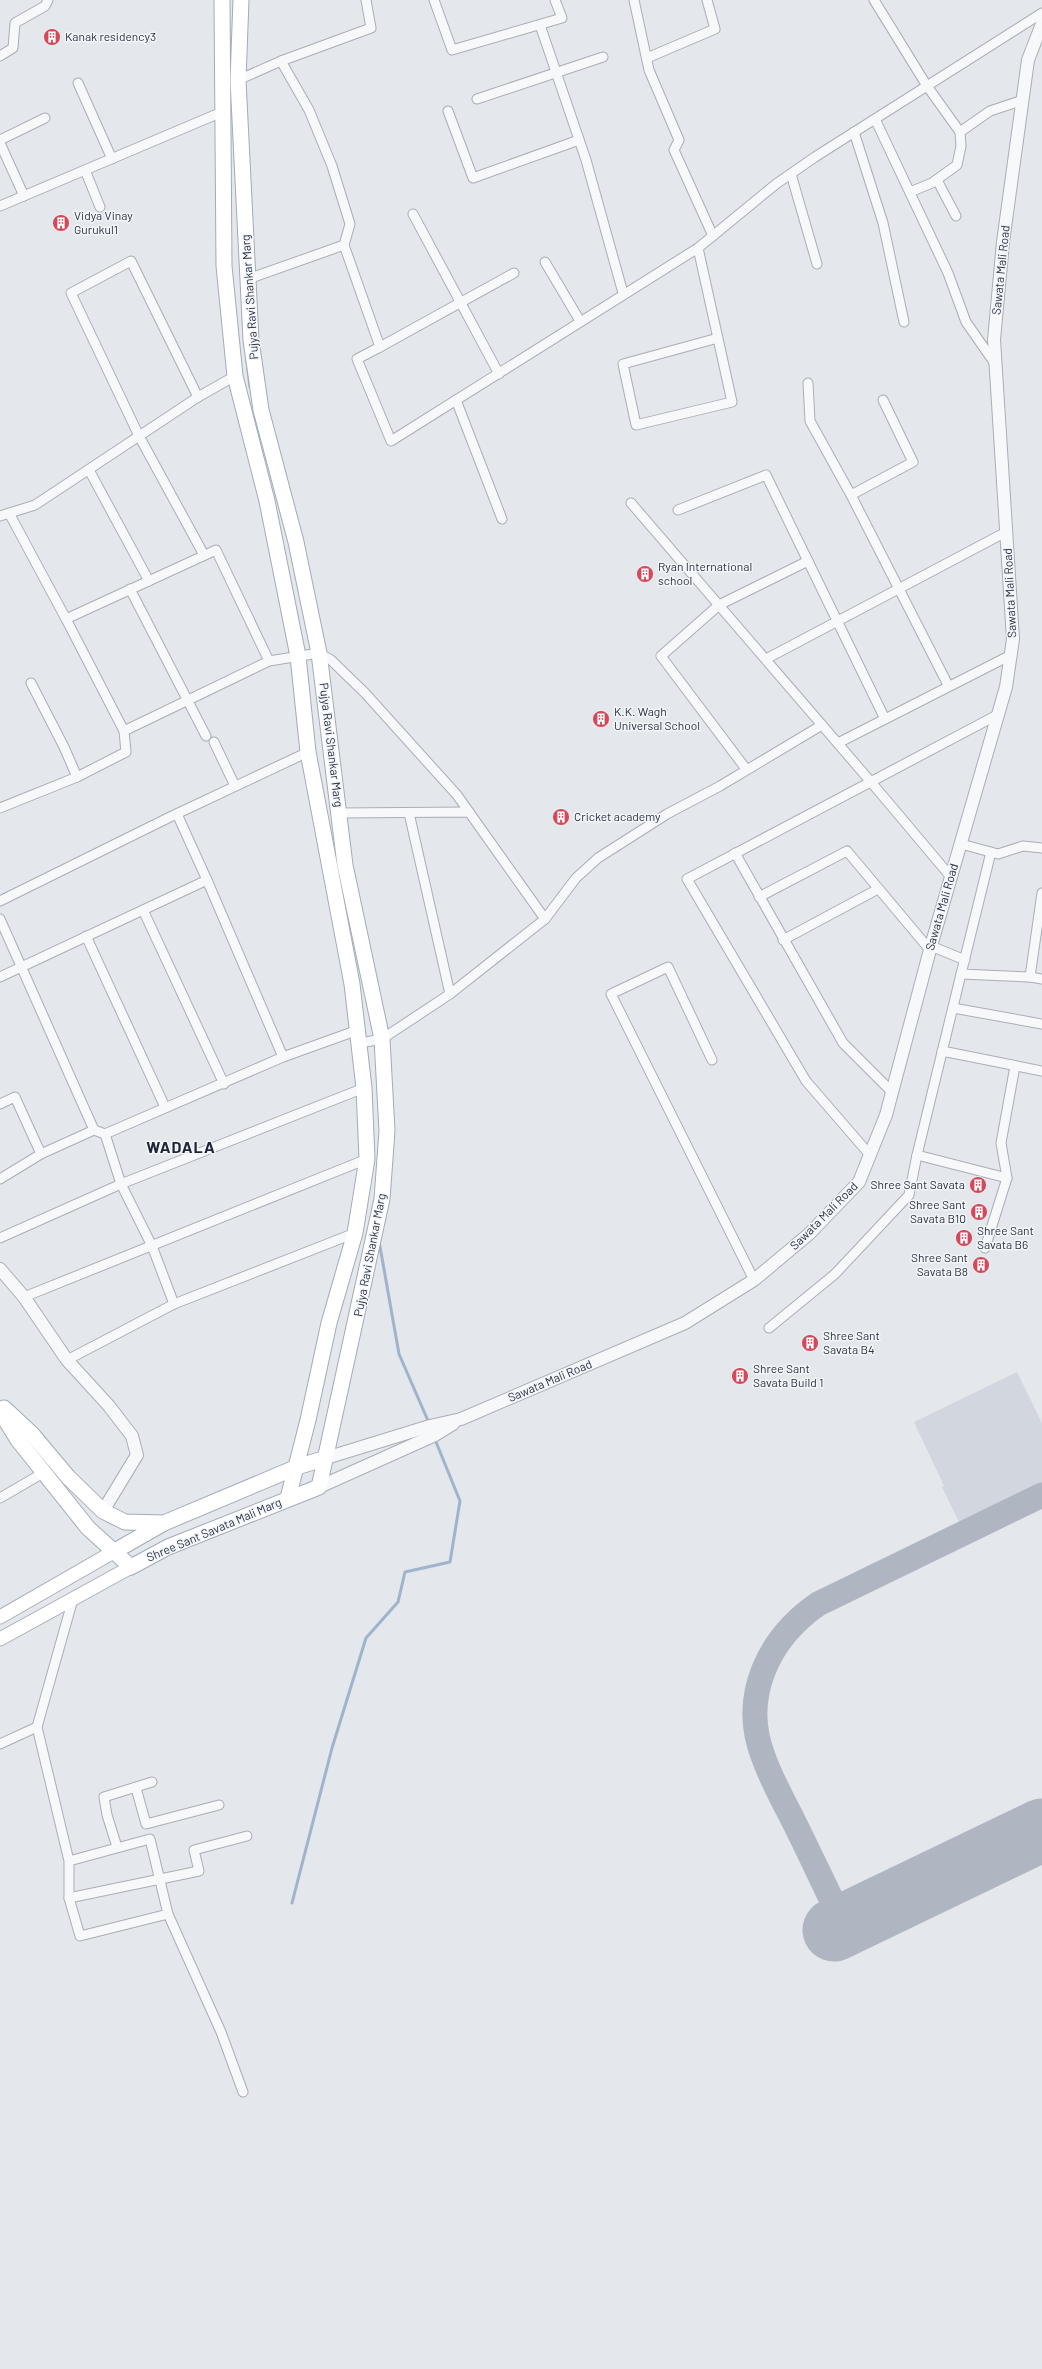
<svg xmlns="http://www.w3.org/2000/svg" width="1042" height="2369" font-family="Barlow,sans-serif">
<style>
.built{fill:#d2d6de}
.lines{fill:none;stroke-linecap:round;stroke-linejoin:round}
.stream{stroke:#9fb4cc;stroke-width:3}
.taxiway{stroke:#b0b6c1;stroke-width:25}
.runway{stroke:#b0b6c1;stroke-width:63}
.minor-casing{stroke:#a9aeb7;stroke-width:11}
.tertiary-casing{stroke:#a9aeb7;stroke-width:14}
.secondary-casing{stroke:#a9aeb7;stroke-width:15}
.primary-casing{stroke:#a3abb8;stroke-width:17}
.minor{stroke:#f7f8fa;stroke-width:9}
.tertiary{stroke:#f7f8fa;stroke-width:12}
.secondary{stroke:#fff;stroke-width:13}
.primary{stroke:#fff;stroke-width:15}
.labels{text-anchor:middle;stroke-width:3;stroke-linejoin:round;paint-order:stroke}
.poi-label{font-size:12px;fill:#2b3445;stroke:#f4f6f9;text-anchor:start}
.street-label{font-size:12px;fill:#2b3445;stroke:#f4f6f9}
.district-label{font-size:16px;font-weight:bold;letter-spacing:1px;fill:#1d2536;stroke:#f4f6f9}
</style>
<rect width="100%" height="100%" fill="#e4e7ec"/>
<path class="built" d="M1017,1372L1042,1423V1485L960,1524L942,1487L944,1486L914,1422Z"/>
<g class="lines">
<g class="stream">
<path d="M247,361L250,387"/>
<path d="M379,1241L399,1354L429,1423"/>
<path d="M292,1903L332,1748L366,1638L398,1602L405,1572L450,1562L460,1501L434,1437"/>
</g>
<path class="taxiway" d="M844,1925C827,1891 811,1856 794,1822C783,1800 771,1779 763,1756C740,1696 769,1638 818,1604L1042,1495"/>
<path class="runway" d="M834,1930L1042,1830"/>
<g class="minor-casing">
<g id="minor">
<path d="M434,0L452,50L562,18L555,0"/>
<path d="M634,0L649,70L679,140L674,150L713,236"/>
<path d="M874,0L927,86L960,132L961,146L957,165L932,183L910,192"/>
<path d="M540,25L586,160L623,293"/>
<path d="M0,56L13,48L15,23L45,6L48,0"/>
<path d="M647,58L715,29L707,0"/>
<path d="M281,61L309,110L332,166L350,224L344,245L380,347L357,359L391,441L698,248L776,184L815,157L1042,13"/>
<path d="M238,80L281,61L371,28L366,0"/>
<path d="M78,83L112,159"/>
<path d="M477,99L603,57"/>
<path d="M448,111L473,178L579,140"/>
<path d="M875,119L948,273L966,322L996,365"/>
<path d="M854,132L883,223L904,322"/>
<path d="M960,132L990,111L1023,100"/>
<path d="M0,140L45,118"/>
<path d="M0,143L24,196"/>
<path d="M85,170L100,207"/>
<path d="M791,174L817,264"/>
<path d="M937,180L956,216"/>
<path d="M0,206L222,112"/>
<path d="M413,214L499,374"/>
<path d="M698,248L732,402L636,425L623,364L718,338"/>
<path d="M545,262L580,321"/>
<path d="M248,279L344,245"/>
<path d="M380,347L514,273"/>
<path d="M808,383L810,421L851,495L948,685"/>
<path d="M198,397L131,261L71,293L139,436L204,555"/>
<path d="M456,400L502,519"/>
<path d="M89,470L149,581"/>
<path d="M851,495L913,462L883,400"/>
<path d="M631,503L871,782L951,877"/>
<path d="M678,510L766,475L885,719"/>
<path d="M9,513L66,619"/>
<path d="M0,516L35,505L198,397L235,376"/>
<path d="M130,589L206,736"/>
<path d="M766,659L1006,532"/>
<path d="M124,731L66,619L216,550L269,661"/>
<path d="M214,742L235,786"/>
<path d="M838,743L1011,655"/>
<path d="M746,769L661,656L719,605L808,561"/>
<path d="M77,777L126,752L124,731L269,661L319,653L331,660L365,693L457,795L469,812"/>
<path d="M0,808L77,777L64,747L31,683"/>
<path d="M339,813L469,812L545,919L450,994L382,1039L360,1043"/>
<path d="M409,813L450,994"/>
<path d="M961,844L998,854L1023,846L1042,848"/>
<path d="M991,852L961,974L1030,977L1042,893"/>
<path d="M735,853L843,1043L892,1092"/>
<path d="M207,880L283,1057"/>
<path d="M759,897L847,851L930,950"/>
<path d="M0,901L170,817L308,752"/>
<path d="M143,910L224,1084"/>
<path d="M0,919L94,1130L41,1154L0,1179"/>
<path d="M545,919L576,878L598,858L667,814L720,786L822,725"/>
<path d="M86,936L165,1107"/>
<path d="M783,940L878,889"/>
<path d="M931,946L965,960"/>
<path d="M961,974L917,1155L1007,1178"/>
<path d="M0,977L207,880L177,814"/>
<path d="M1030,977L1042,979"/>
<path d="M953,1008L1042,1024"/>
<path d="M942,1051L1042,1071"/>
<path d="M712,1060L668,967L611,994L754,1280"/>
<path d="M0,1104L15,1097L41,1154"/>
<path d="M94,1130L105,1134L283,1057L358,1030"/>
<path d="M105,1134L121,1184L152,1246L174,1304"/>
<path d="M870,1155L806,1081L687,879L999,714"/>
<path d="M0,1238L121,1184L364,1088"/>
<path d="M985,1248L1007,1178L1001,1143L1015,1066"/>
<path d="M24,1297L367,1159"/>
<path d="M769,1328L835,1274L909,1195L917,1155"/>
<path d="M67,1360L174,1304L355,1233"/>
<path d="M0,1498L43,1473"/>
<path d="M0,1744L37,1727"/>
<path d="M136,1788L146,1824L219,1805"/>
<path d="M117,1847L107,1815L104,1797L152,1782"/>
<path d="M69,1861V1898L80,1936L168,1914L150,1839L69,1861L37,1727L73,1599"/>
<path d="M69,1898L199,1871L194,1850L247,1836"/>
<path d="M168,1914L221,2032L243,2092"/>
</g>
</g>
<g class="tertiary-casing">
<g id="tertiary">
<path d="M0,1269L24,1297L67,1360L109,1406L132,1436L137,1455L103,1511"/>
<path d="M326,1458L430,1426L461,1419L685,1323L754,1280L809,1234L859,1182L886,1115L931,946L1006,687L1013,639L994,340L1003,242L1028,60L1042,24"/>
<path d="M319,1487L435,1435L453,1424"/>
</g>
</g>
<g class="secondary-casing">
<g id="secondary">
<path d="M0,1617L115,1551"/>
<path d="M0,1639L131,1567"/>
</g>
</g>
<g class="primary-casing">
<g id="primary">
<path d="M222,0L224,266L235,376L267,501L298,656L308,752L352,984L364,1088L367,1159L355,1233L329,1323L308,1420L288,1498"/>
<path d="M4,1408L32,1434L68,1477L103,1511L125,1522L164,1523L297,1467L326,1458"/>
<path d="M0,1411L18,1440L88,1528L131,1567L168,1547L319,1487L382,1199L387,1131L382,1039L345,865L319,653L296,542L261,410L251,340L238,80L241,0"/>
<path d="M115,1551L164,1523"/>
</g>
</g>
<use href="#minor" class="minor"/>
<use href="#tertiary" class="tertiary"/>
<use href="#secondary" class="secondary"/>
<use href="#primary" class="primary"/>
</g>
<defs>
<g id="building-disc" transform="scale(0.9)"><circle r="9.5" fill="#d1495b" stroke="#f4f6f9"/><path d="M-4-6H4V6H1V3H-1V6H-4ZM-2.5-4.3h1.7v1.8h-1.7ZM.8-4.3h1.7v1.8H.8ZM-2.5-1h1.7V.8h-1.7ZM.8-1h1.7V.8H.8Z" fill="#fff"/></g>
</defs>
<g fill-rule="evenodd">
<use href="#building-disc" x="52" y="37"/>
<use href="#building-disc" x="61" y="223"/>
<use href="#building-disc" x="645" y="574"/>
<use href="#building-disc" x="601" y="719"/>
<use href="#building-disc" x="561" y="817"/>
<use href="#building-disc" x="978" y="1185"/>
<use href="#building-disc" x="979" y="1212"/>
<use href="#building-disc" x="964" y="1238"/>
<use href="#building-disc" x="981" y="1265"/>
<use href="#building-disc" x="810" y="1343"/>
<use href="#building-disc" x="740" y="1376"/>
</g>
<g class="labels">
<g class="poi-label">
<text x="65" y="41">Kanak residency3</text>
<text x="74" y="220">Vidya Vinay<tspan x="74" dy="14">Gurukul1</tspan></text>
<text x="658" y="571">Ryan International<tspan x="658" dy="14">school</tspan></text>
<text x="614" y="716">K.K. Wagh<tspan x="614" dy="14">Universal School</tspan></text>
<text x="574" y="821">Cricket academy</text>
<text x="965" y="1189" text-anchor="end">Shree Sant Savata</text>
<text x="966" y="1209" text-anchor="end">Shree Sant<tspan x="966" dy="14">Savata B10</tspan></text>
<text x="977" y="1235">Shree Sant<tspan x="977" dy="14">Savata B6</tspan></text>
<text x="968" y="1262" text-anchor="end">Shree Sant<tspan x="968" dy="14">Savata B8</tspan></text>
<text x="823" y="1340">Shree Sant<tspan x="823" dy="14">Savata B4</tspan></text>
<text x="753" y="1373">Shree Sant<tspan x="753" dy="14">Savata Build 1</tspan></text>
</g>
<g class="street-label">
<text transform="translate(1001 270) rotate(-84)" y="4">Sawata Mali Road</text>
<text transform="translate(250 297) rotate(-94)" y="4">Pujya Ravi Shankar Marg</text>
<text transform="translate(1010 593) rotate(-93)" y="4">Sawata Mali Road</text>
<text transform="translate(331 745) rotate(83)" y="4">Pujya Ravi Shankar Marg</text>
<text transform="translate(942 907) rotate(-74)" y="4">Sawata Mali Road</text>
<text transform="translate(824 1216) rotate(-45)" y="4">Sawata Mali Road</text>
<text transform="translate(370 1255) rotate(-79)" y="4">Pujya Ravi Shankar Marg</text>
<text transform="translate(550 1381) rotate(-23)" y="4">Sawata Mali Road</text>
<text transform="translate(214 1530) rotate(-23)" y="4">Shree Sant Savata Mali Marg</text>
</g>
<g class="district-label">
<text x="181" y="1153">WADALA</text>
</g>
</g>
</svg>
